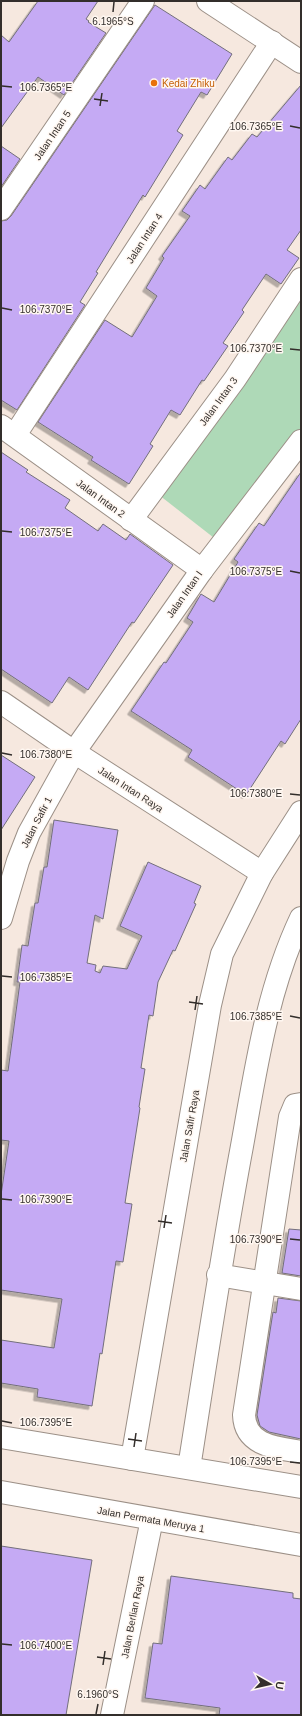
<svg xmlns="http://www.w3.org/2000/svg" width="302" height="1716" font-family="Arial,sans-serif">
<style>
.green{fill:#aed9b7}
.building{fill:#c5aaf4;stroke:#736f7b;filter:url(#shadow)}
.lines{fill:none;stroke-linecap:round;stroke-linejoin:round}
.minor-casing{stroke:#9c9087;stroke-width:24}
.minor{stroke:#fff;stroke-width:22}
.ticks{fill:none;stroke:#332e2b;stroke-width:1.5}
.food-dot{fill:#e8710a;stroke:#fff7f1;stroke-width:1.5}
.labels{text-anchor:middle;stroke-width:3;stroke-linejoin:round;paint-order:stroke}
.food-label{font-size:10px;fill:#c56008;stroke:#fff7f1;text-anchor:start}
.street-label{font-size:10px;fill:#332e2b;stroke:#fff7f1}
.ticks-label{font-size:10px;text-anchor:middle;fill:#332e2b;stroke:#fff7f1;stroke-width:3;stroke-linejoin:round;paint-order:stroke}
</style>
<defs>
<filter id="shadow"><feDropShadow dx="-3.5" dy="3.5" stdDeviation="0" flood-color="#0004"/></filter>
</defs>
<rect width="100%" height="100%" fill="#f6e8df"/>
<path class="green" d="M301,299V429L218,541L159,495Z"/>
<g class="building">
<path d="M38,1H98L86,19L89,21L88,22L106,33L64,95L38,77L1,128V35L9,42Z"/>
<path d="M155,5L232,54L207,95L201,92L177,131L183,135L145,197L143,195L96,272L98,273L80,302L85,305L17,410L1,400V221L7,220L11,216Z"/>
<path d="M301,85V230L287,250L299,258L281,284L266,274L242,310L244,312L223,343L228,346L204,381L202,380L180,415L171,410L150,444L153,446L129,484L91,460L93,457L38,422L105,320L132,337L157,296L146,288L164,258L162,256L190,216L182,211L200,185L205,189L228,157L232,160L252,134L257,137Z"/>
<path d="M1,146L20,159L1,187Z"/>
<path d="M1,452L28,470L26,472L70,500L65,508L98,531L103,524L126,540L130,534L173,565L134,623L132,622L88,690L69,677L52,703L1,669Z"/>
<path d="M301,472V719L285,744L281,741L246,795L188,757L192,750L131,711L164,662L166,663L193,622L187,618L201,594L214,602L238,562L234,559L259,523L264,526Z"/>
<path d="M1,755L35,777L1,830Z"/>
<path d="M54,820L118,830L103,919L95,915L87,963L96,965L95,971L100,973L103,966L127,969L142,936L120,926L148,862L201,886L194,903L196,904L175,951L173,950L158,982L153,1016L149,1015L141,1068L145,1069L139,1107L140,1108L125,1203L132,1204L123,1262L116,1261L102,1354L100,1353L92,1406L37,1397L38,1389L1,1383V1340L54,1348L62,1299L1,1290V1195L9,1141L1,1140V1070L8,1071L20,982H17L22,945L28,946L35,903H38L44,867H47Z"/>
<path d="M289,1229L301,1230V1276L282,1273Z"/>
<path d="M278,1298L301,1301V1439L269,1432L260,1426L257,1415L273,1312L276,1313Z"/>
<path d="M1,1546L92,1560L66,1715H1Z"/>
<path d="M171,1576L293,1593V1598L301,1599V1715H219L220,1708L145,1698L153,1643L162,1644Z"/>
</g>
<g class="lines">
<g class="minor-casing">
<g id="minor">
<path d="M208,1L301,62"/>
<path d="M1,209L143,1"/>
<path d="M1,426L202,570"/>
<path d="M15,435L272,42"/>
<path d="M131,520L235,379L301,279"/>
<path d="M1,702L74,752L262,873"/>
<path d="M1,918L18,861L29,833L74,752L202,570L301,441"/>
<path d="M301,1104L295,1105L290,1117L244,1415C245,1446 277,1448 301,1452"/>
<path d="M218,1275L301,1289"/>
<path d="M1,1437L301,1487"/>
<path d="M132,1459L210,1005L222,954L262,873L301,812"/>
<path d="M189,1468C206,1360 222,1253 242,1146C256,1068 267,990 301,918"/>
<path d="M1,1492L301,1545"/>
<path d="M112,1715L152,1519"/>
</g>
</g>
<use href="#minor" class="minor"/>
</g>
<path class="ticks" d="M113,12L114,2M2,86L12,87M94,99L108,101M100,106L102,93M290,126L300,128M2,308L12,310M290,349L300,350M2,531L12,532M290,571L300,573M2,753L12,755M290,794L300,795M2,976L12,977M189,1002L203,1004M195,1010L197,996M290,1016L300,1018M2,1199L12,1200M158,1221L172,1223M164,1228L166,1215M290,1239L300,1240M2,1421L12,1423M128,1439L142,1441M134,1447L136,1433M290,1462L300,1463M2,1644L12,1645M97,1657L111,1659M103,1665L105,1651M96,1714L98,1704"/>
<circle class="food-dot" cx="154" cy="83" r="4"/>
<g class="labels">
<g class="food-label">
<text x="162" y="87">Kedai Zhiku</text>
</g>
<g class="street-label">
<text transform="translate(52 135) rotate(-56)" y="4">Jalan Intan 5</text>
<text transform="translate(144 238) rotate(-57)" y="4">Jalan Intan 4</text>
<text transform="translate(218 401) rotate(-54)" y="4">Jalan Intan 3</text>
<text transform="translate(101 498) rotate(36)" y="4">Jalan Intan 2</text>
<text transform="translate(184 594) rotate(-55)" y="4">Jalan Intan I</text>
<text transform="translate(131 789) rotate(33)" y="4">Jalan Intan Raya</text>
<text transform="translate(36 822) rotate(-63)" y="4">Jalan Safir 1</text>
<text transform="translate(189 1126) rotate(-80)" y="4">Jalan Safir Raya</text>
<text transform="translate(151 1519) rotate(10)" y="4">Jalan Permata Meruya 1</text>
<text transform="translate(132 1617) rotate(-79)" y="4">Jalan Berlian Raya</text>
</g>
</g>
<g class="ticks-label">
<text x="113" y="25">6.1965°S</text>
<text x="46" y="91">106.7365°E</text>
<text x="256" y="130">106.7365°E</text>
<text x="46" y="313">106.7370°E</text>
<text x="256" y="352">106.7370°E</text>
<text x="46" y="536">106.7375°E</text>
<text x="256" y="575">106.7375°E</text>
<text x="46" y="758">106.7380°E</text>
<text x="256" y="797">106.7380°E</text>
<text x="46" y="981">106.7385°E</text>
<text x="256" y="1020">106.7385°E</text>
<text x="46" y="1203">106.7390°E</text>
<text x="256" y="1243">106.7390°E</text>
<text x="46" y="1426">106.7395°E</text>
<text x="256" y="1465">106.7395°E</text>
<text x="46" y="1649">106.7400°E</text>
<text x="98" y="1698">6.1960°S</text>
</g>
<rect width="302" height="1716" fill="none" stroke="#332e2b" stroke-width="4"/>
<g transform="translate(270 1684) rotate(98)" stroke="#fff7f1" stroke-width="3" paint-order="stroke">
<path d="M0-3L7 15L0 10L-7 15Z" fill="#332e2b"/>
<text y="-6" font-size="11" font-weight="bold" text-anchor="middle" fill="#332e2b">U</text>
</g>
</svg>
